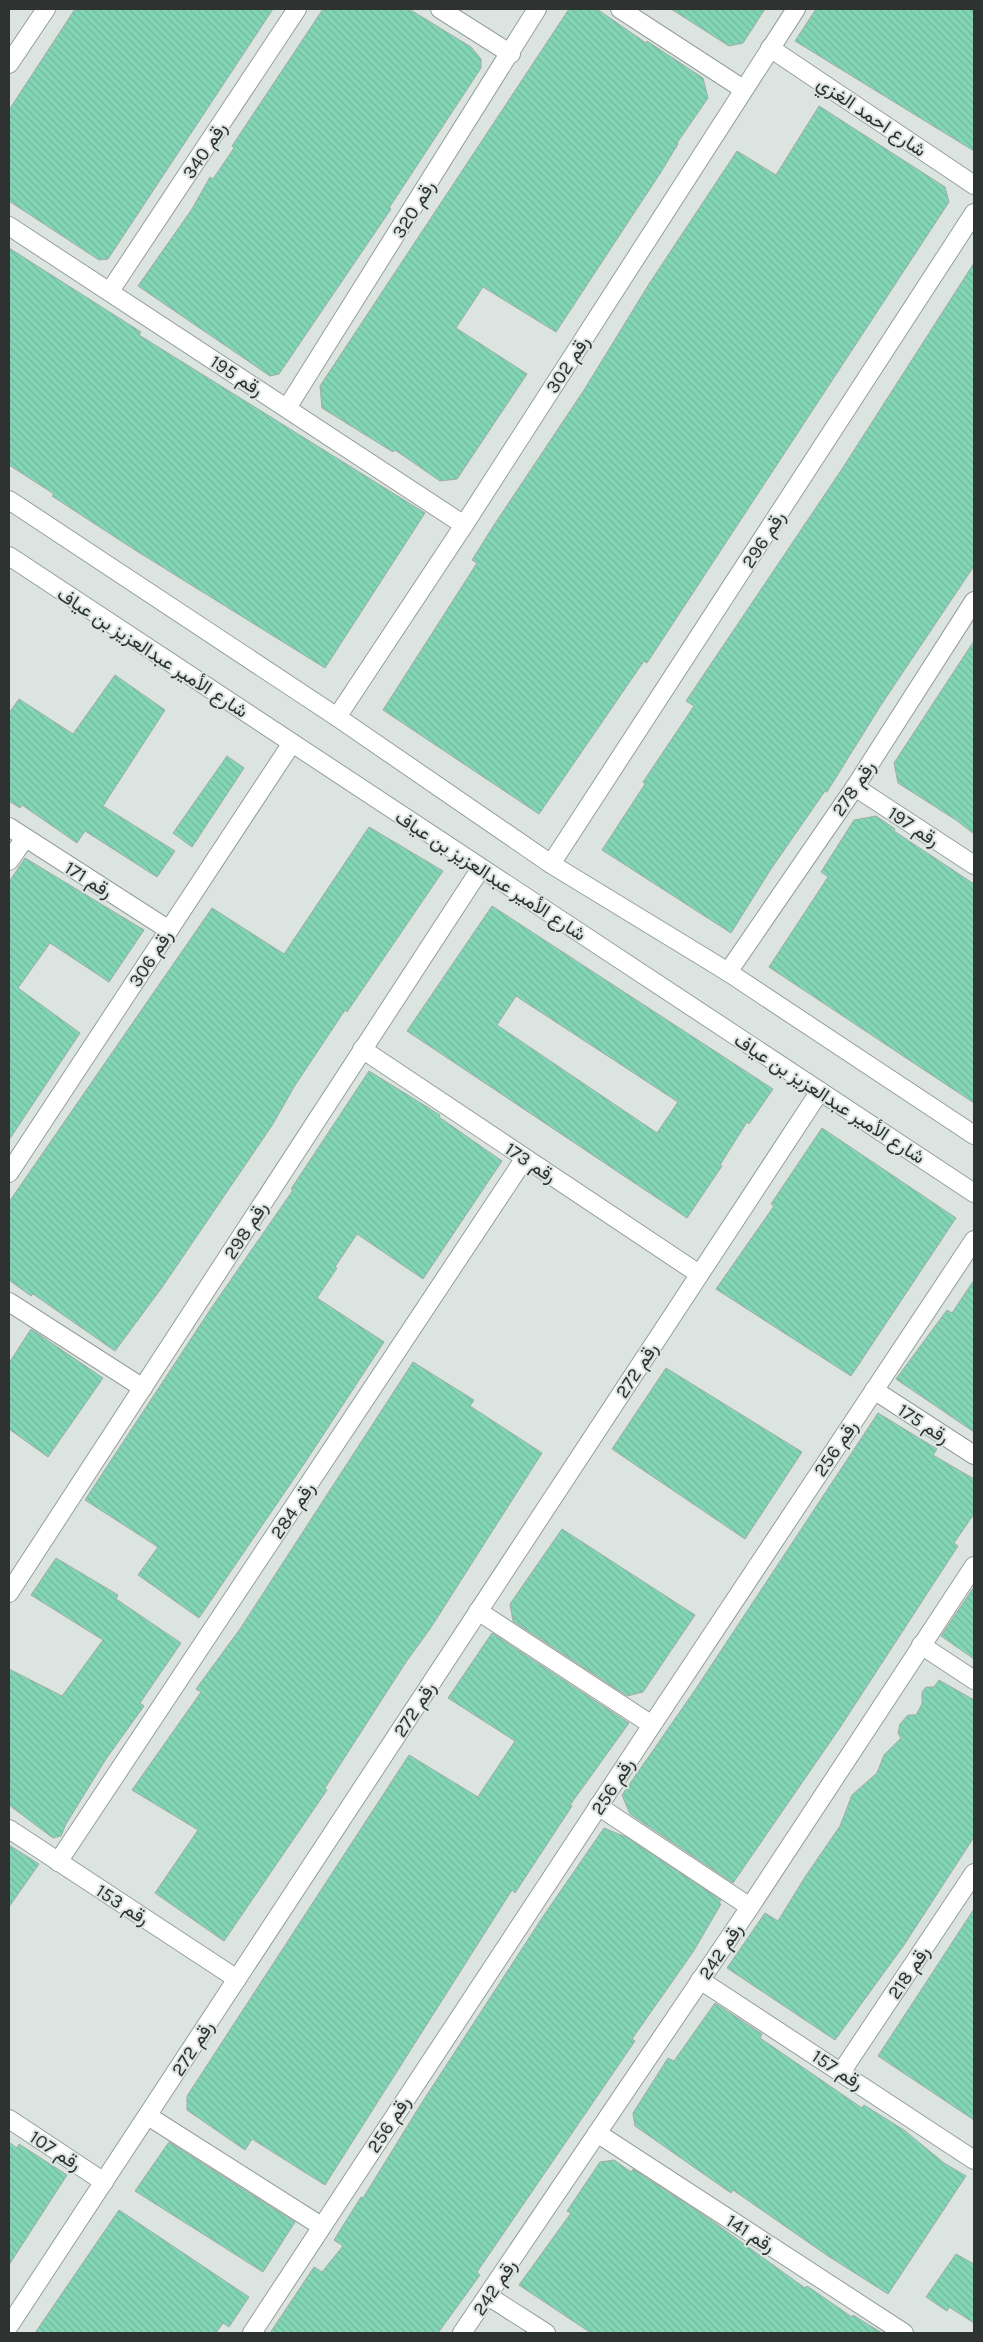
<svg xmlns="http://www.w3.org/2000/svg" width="983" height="2342" font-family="Karla,Vazirmatn,sans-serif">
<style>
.building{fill:url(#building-back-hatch);stroke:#a2aba7;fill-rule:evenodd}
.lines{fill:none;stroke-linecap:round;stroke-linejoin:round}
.street-casing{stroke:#959e9a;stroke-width:20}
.street{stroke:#fff;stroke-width:18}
.labels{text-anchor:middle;stroke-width:4;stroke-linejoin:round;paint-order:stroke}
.street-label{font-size:19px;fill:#2e3230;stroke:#dbe4e0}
</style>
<defs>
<pattern id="building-back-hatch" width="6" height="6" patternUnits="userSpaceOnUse" patternTransform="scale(1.25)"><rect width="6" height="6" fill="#83d6b5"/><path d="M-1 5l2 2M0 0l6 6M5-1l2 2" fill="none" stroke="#71b89c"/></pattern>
</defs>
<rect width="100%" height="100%" fill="#dbe4e0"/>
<g class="building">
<path d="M75,9H273L108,259L99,260L9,201V110Z"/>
<path d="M323,9H409L471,47L481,59V68L389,208L391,209L279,374L270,376L138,286L192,209L210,177L213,179L234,148L232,146Z"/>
<path d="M569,9H597L646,43L647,41L703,78L708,98L677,143L678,144L661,172L556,332L483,287L456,328L527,374L457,479L440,481L395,450L393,452L322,408L320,386Z"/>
<path d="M671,9H765L743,43L729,46Z"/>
<path d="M816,9H974V151L795,41Z"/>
<path d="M819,106L945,187L949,202L647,663L644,661L539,814L383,710L477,563L472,560L494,525L584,390L649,284L737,151L776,175Z"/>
<path d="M9,248L141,332L139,335L425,513L325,668L135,550L52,496L54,494L9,465Z"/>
<path d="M974,263V566L881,705L827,792L825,791L771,869L731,933L602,850L645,784L643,782L694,706L686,701L842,469Z"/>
<path d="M974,641V834L956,820L898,783L894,763Z"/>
<path d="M115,675L165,710L103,806L175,851L157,877L85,831L77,843L22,805L20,808L9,801V713L19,699L73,734Z"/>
<path d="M227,756L244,768L192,847L173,833Z"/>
<path d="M876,816L895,829L894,831L974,884V1103L769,967L828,877L821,872L854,820Z"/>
<path d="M369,827L443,871L347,1012L345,1010L294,1087L273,1124L163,1286L115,1351L33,1294L31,1296L9,1280V1202L212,908L284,954Z"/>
<path d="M25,858L144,930L109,982L50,943L18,988L80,1033L9,1140V882Z"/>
<path d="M492,906L773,1089L749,1124L747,1122L720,1165L722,1166L687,1218L407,1031ZM516,996L678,1102L657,1133L497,1025Z"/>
<path d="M369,1071L440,1115L439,1117L502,1161L423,1279L357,1234L335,1267L337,1268L317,1298L384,1342L306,1461L199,1618L138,1575L158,1547L85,1500L210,1310L293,1190L291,1189Z"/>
<path d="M822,1128L956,1218L851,1376L716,1289L774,1206L771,1204Z"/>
<path d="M974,1280V1432L896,1379L947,1310L952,1313Z"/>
<path d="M31,1329L103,1378L48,1457L9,1429V1363Z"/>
<path d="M413,1362L474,1400L470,1406L542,1453L430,1629L406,1662L325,1788L327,1790L224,1941L155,1893L198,1830L132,1790L201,1692L196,1689L240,1629Z"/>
<path d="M666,1368L802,1452L745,1539L612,1449Z"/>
<path d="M878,1413L937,1449L933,1455L974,1479V1514L954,1543L958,1546L839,1729L733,1883L630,1814L622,1795L695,1690Z"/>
<path d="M562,1529L695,1615L643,1692L627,1696L513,1621L510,1604Z"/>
<path d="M56,1558L118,1595L116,1599L181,1643L140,1703L144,1706L106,1759L66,1824L61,1836L53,1838L9,1805V1669L62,1696L103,1640L31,1595Z"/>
<path d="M974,1587V1659L941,1636Z"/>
<path d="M492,1633L629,1723L570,1805L572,1806L515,1893L512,1890L325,2185L252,2139L245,2150L187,2110V2096L409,1755L478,1797L483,1789L515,1741L448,1698Z"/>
<path d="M939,1680L974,1700V1837L904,1945L835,2040L727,1968L765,1913L778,1921L805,1877L840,1826L852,1795L877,1773L884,1755L901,1738L898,1733L900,1724L908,1715H916L922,1704V1692L926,1687H934Z"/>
<path d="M604,1828L626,1837L721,1900L719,1903L721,1904L693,1952L632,2039L635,2041L477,2272L480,2275L438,2333H270L314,2267L322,2272L343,2246L334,2240L361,2197L363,2198L421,2104L542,1918Z"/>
<path d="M9,1845L39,1864L9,1907Z"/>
<path d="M974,1909V2120L878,2056Z"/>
<path d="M715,2003L762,2034L760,2038L862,2108L864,2105L904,2130L944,2163L966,2176L888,2294L828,2256L733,2190L731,2193L635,2126L633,2113L668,2058L674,2061Z"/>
<path d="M9,2142L17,2148L19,2144L67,2175L9,2265Z"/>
<path d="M169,2142L295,2222L263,2272L135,2191Z"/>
<path d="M614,2160L631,2172L633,2169L708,2218L805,2288L807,2286L852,2317L853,2315L882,2333H591L519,2285L571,2213L567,2211L600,2162Z"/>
<path d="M119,2210L249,2297L229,2327L223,2323L216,2333H35Z"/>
<path d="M956,2254L974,2264V2323L949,2307L947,2311L926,2297Z"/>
</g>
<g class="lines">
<g class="street-casing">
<g id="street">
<path d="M440,9L511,54"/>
<path d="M620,9L743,89"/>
<path d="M770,48L974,185"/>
<path d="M9,64L46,9"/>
<path d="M9,226L464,525"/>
<path d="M110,291L297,9"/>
<path d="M287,408L537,9"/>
<path d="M9,500L337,717L551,864L728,972L974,1135"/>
<path d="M9,556L974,1193"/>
<path d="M337,717L464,525L796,9"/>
<path d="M855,787L974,865"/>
<path d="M9,827L169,930"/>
<path d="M9,861L25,838"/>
<path d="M551,864L974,213"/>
<path d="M728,972L855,787L974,601"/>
<path d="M362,1049L699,1274"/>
<path d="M9,1173L292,743"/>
<path d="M9,1302L143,1388"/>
<path d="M874,1390L974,1455"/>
<path d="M9,1593L481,868"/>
<path d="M478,1611L652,1725"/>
<path d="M921,1645L974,1680"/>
<path d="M598,1806L750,1907"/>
<path d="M9,1829L237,1979"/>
<path d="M58,1862L525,1158"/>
<path d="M700,1980L974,2160"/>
<path d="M842,2071L974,1873"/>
<path d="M148,2116L321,2226"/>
<path d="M9,2119L104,2182"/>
<path d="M597,2133L904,2333"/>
<path d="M488,2296L546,2333"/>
<path d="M9,2326L820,1091"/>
<path d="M252,2333L652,1725L974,1240"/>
<path d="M462,2333L750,1907L974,1566"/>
</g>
</g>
<use href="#street" class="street"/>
</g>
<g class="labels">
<g class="street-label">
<text transform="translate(872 116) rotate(34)" y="7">شارع احمد الغزي</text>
<text transform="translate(204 150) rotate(-56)" y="7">رقم 340</text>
<text transform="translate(413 209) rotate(-58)" y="7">رقم 320</text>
<text transform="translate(567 364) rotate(-57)" y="7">رقم 302</text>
<text transform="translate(237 375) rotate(33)" y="7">رقم 195</text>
<text transform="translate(763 539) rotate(-57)" y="7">رقم 296</text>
<text transform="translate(153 652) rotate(33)" y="7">شارع الأمير عبدالعزيز بن عياف</text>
<text transform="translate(853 788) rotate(-56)" y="7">رقم 278</text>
<text transform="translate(914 826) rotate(33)" y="7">رقم 197</text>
<text transform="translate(491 875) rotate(33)" y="7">شارع الأمير عبدالعزيز بن عياف</text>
<text transform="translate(89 879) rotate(32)" y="7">رقم 171</text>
<text transform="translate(150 958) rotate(-57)" y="7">رقم 306</text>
<text transform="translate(830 1098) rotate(33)" y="7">شارع الأمير عبدالعزيز بن عياف</text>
<text transform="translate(531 1162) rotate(34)" y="7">رقم 173</text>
<text transform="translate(245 1230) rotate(-57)" y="7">رقم 298</text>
<text transform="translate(636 1370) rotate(-57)" y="7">رقم 272</text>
<text transform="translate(924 1423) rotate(33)" y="7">رقم 175</text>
<text transform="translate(835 1448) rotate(-56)" y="7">رقم 256</text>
<text transform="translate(292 1510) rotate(-56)" y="7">رقم 284</text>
<text transform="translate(414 1709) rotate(-57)" y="7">رقم 272</text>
<text transform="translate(612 1786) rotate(-57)" y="7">رقم 256</text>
<text transform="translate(123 1904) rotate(33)" y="7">رقم 153</text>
<text transform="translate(720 1951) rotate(-56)" y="7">رقم 242</text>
<text transform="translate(908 1972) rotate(-56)" y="7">رقم 218</text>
<text transform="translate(192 2048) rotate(-57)" y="7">رقم 272</text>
<text transform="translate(838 2069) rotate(33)" y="7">رقم 157</text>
<text transform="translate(388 2124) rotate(-57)" y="7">رقم 256</text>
<text transform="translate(56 2150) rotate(33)" y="7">رقم 107</text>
<text transform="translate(751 2233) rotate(33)" y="7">رقم 141</text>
<text transform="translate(494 2287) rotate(-56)" y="7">رقم 242</text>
</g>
</g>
<rect width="983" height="2342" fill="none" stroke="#2e3230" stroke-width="20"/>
</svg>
